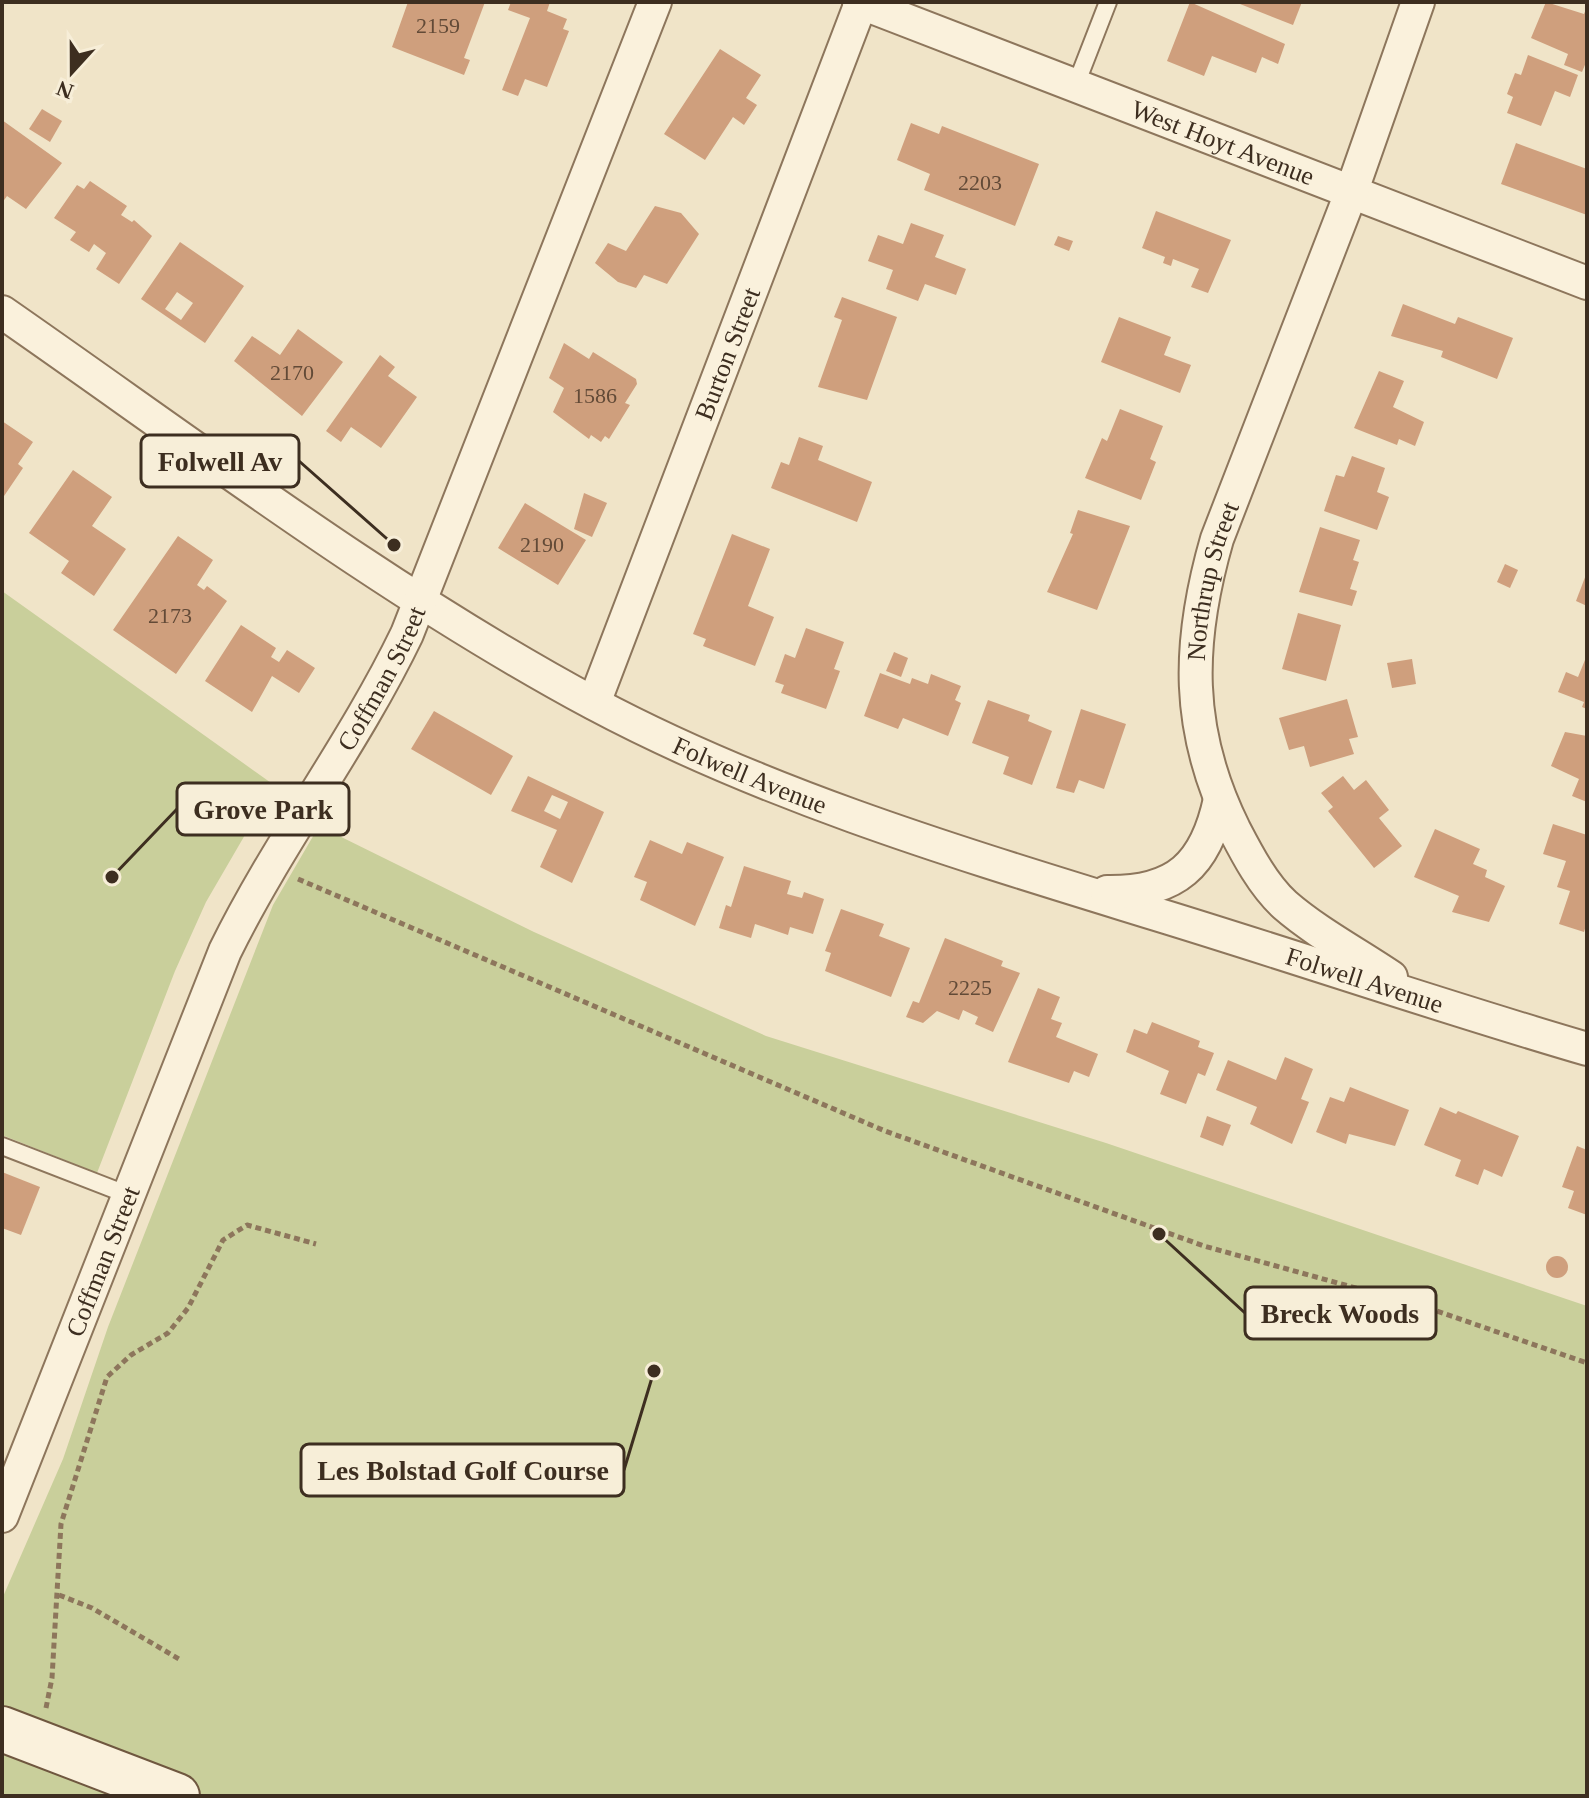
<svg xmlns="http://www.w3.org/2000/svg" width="1589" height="1798" font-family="'Times New Roman',serif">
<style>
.green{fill:#c9cf9b}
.building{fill:#cf9f7d;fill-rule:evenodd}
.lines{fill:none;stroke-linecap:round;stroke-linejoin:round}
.service-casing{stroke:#8d765c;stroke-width:20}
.minor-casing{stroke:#8d765c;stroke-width:36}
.secondary-casing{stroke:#6f573f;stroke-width:48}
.path{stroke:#8d765c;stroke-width:5;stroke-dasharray:6 4;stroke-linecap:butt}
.service{stroke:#faf1dc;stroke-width:16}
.minor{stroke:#faf1dc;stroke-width:32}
.secondary{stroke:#faf1dc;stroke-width:44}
.labels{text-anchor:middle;stroke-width:7;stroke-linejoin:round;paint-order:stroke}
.number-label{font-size:22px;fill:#624a37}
.street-label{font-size:26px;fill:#3d2e20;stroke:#f7eed8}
.leader{fill:none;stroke:#3d2e20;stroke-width:3}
.callout-dot{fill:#3d2e20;stroke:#f7eed8;stroke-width:3}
.callout{fill:#f7eed8;stroke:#3d2e20;stroke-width:3}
.callout-label{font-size:28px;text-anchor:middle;font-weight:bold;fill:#3d2e20}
</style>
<rect width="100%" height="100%" fill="#f0e4c8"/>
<g class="green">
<path d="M2,591L274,785L206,902L175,971L97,1173L2,1135Z"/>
<path d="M319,826L534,932L766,1036L1106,1143L1587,1306V1796H2V1599L63,1459L108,1327L273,905Z"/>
</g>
<g class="building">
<path d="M408,2H485L464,58L470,60L464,75L392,47Z"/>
<path d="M511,2H550L547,11L567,19L563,29L569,31L547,87L525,79L518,96L502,90L530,18L508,10Z"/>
<path d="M1190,2L1285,44L1278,64L1262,57L1256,73L1212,56L1204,76L1167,61Z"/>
<path d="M1235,2H1302L1293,25Z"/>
<path d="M1546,2L1584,14L1587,7V60L1582,72L1564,65L1568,54L1531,38Z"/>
<path d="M720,49L761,75L746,98L757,105L744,125L733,117L705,160L664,134Z"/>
<path d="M1528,55L1578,75L1570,97L1555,91L1541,126L1507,113L1513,97L1507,94L1515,73L1521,75Z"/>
<path d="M42,109L62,121L50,142L29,129Z"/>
<path d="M2,120L62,163L26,209L7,196L2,203Z"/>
<path d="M911,123L939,134L942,126L1039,164L1015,226L924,190L930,174L897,160Z"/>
<path d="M1516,143L1587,169V215L1501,184Z"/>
<path d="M90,181L127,206L121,215L132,222L134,220L152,236L119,284L96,269L106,253L94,244L89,252L70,240L76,232L54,218L77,185L84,189Z"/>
<path d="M655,206L681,213L699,234L667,284L644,275L636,288L618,282L595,263L608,243L626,251Z"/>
<path d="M1156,211L1231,240L1208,293L1191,287L1199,269L1173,259L1171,266L1163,263L1165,257L1142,248Z"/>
<path d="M911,223L944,235L935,257L966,269L956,295L925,284L918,301L886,289L893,270L868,261L878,235L903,244Z"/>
<path d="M1058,236L1073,241L1069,251L1054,245Z"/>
<path d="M180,242L244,286L205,343L141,299ZM177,292L193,303L181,320L165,309Z"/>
<path d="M842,297L897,317L867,400L818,387L842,320L834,317Z"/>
<path d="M1403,304L1455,324L1458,317L1513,338L1497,379L1441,357L1443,351L1391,336Z"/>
<path d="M1119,317L1171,337L1164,355L1191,365L1180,393L1101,362Z"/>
<path d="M298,329L343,362L302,416L234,361L252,336L280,355Z"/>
<path d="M564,343L589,359L593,352L636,379L637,384L625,403L630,405L609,439L605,436L601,442L591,435L589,439L553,412L564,388L549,378Z"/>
<path d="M380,355L395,367L388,376L417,397L381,448L351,427L341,442L326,431Z"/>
<path d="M1379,371L1404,381L1393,407L1424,422L1415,446L1399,439L1397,445L1354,428Z"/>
<path d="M1120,409L1163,426L1150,459L1156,462L1141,500L1085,478L1102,438L1107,441Z"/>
<path d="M2,421L33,442L18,464L23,468L2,499Z"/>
<path d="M799,437L823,446L818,460L872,482L857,522L771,488L781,462L789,465Z"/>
<path d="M1352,456L1385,468L1377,492L1389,497L1377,530L1324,511L1336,475L1344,477Z"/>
<path d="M73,470L112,497L92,526L126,549L94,596L61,573L69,561L29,533Z"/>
<path d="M584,493L607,503L592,537L574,529Z"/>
<path d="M525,503L586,540L558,585L498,548Z"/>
<path d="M1078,510L1130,526L1097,610L1047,592L1073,534L1070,533Z"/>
<path d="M1320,527L1360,540L1353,560L1359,562L1350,589L1357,591L1352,606L1299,592Z"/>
<path d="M732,534L770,549L748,606L774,617L755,666L703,646L706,639L693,634Z"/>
<path d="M178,536L213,560L197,585L204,590L207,586L227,601L176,674L113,630Z"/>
<path d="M1505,564L1518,570L1510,588L1497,582Z"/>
<path d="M1587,572V606L1576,601Z"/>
<path d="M1298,613L1341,625L1326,681L1282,669Z"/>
<path d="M241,625L276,648L271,657L279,662L287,650L315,668L299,693L272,676L252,712L205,681Z"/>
<path d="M806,628L844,642L834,669L840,671L826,709L781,693L784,685L775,682L785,654L795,658Z"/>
<path d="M894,652L908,658L901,677L886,671Z"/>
<path d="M1587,655V709L1582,707L1584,702L1558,692L1566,672L1578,677Z"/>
<path d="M1412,659L1416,684L1392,688L1387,663Z"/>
<path d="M880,673L910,684L912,678L928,684L931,674L961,686L955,700L961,703L948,736L903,718L898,729L864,716Z"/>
<path d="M1347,699L1358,737L1349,739L1354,754L1310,767L1304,746L1289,750L1279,718Z"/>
<path d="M988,700L1030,715L1028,721L1052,731L1032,785L1003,774L1009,757L972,743Z"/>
<path d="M1081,709L1126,724L1104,789L1079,780L1074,793L1056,788Z"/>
<path d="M434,711L513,756L491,795L411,749Z"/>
<path d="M1565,732L1587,736V802L1572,796L1579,779L1551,766Z"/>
<path d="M528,776L604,812L572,883L540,867L557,830L511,811ZM552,795L568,802L560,819L544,811Z"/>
<path d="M1343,776L1354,790L1366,780L1389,810L1379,818L1402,846L1374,868L1328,811L1333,807L1321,793Z"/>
<path d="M1553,824L1587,835V922L1584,932L1559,924L1570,891L1557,887L1566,861L1543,854Z"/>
<path d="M1435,829L1480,849L1473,864L1487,870L1485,877L1505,886L1489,922L1452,912L1459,896L1414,877Z"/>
<path d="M650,840L682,854L687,842L724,857L695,926L640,900L647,882L634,877Z"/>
<path d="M744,866L791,881L787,894L802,898L804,892L824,899L813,934L790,927L788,935L755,924L751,938L719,928L726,905L731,907Z"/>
<path d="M841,909L884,924L879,936L910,948L891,997L825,971L831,953L825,951Z"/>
<path d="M945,938L1003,961L1001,966L1020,973L993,1032L975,1024L978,1017L963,1010L959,1020L937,1011L923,1023L906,1017L913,1001L919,1003Z"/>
<path d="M1038,988L1060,997L1051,1019L1062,1023L1056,1037L1098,1054L1089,1077L1074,1071L1069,1083L1008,1062Z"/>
<path d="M1152,1022L1200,1041L1198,1047L1214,1053L1205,1076L1198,1073L1186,1104L1160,1094L1169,1071L1126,1052L1134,1029L1147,1034Z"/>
<path d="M1285,1057L1313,1069L1301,1099L1309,1102L1292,1144L1250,1124L1257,1107L1216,1090L1228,1060L1276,1080Z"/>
<path d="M1350,1087L1409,1110L1395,1146L1349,1134L1346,1144L1316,1132L1330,1097L1344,1102Z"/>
<path d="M1440,1107L1456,1114L1458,1111L1519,1136L1502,1177L1484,1169L1478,1185L1455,1176L1461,1160L1424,1145Z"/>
<path d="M1207,1116L1231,1125L1223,1146L1200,1137Z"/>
<path d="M1577,1146L1587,1150V1215L1568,1208L1574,1191L1562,1187Z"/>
<path d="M2,1172L40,1187L21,1235L2,1228Z"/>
<circle cx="1557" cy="1267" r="11"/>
</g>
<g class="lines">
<g class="service-casing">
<g id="service">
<path d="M1075,87L1108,2"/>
<path d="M2,1146L131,1196"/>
</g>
</g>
<g class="minor-casing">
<g id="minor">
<path id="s1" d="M859,2L1587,283"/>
<path id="s2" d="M2,312C195,446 385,591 593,703C769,797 965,855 1156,914C1300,958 1443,1007 1587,1049"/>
<path id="s3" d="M594,703L861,3"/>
<path d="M1107,892C1176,893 1206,865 1220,799"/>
<path id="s4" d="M1391,977C1357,954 1316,932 1285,905C1263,885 1247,854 1234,829C1185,730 1187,643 1217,539L1351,193L1418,2"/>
<path id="s5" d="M2,1516L225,951C279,841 354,744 407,634L655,2"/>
</g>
</g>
<g class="secondary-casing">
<path id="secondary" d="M2,1729L177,1796"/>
</g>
<g class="path">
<path d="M298,879L885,1131L1204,1246L1428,1308L1587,1363"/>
<path d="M59,1595L92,1608L179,1659"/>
<path d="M46,1708L52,1678L61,1524L107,1377L131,1355L168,1333L188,1308L223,1240L247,1225L316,1244"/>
</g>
<use href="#service" class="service"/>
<use href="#minor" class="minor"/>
<use href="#secondary" class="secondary"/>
</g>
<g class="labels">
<g class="number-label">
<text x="438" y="33">2159</text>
<text x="980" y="190">2203</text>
<text x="292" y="380">2170</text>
<text x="595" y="403">1586</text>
<text x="542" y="552">2190</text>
<text x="170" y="623">2173</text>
<text x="970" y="995">2225</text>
</g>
<g class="street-label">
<text dy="9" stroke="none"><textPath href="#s1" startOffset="390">West Hoyt Avenue</textPath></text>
<text dy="9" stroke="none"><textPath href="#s3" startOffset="374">Burton Street</textPath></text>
<text dy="9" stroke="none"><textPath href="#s4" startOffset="476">Northrup Street</textPath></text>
<text dy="9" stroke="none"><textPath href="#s5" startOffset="922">Coffman Street</textPath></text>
<text dy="9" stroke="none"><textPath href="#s2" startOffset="882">Folwell Avenue</textPath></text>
<text dy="9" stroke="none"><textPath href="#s2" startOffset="1530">Folwell Avenue</textPath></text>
<text dy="9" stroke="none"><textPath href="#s5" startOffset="274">Coffman Street</textPath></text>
</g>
</g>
<path class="leader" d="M394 545L299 461M112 877L177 809M1159 1234L1245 1313M654 1371L624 1470"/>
<g class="callout-dot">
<circle cx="394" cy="545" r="8"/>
<circle cx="112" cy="877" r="8"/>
<circle cx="1159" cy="1234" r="8"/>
<circle cx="654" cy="1371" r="8"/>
</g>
<g class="callout">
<rect x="141" y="435" width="158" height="52" rx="8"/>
<rect x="177" y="783" width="172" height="52" rx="8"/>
<rect x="1245" y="1287" width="191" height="52" rx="8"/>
<rect x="301" y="1444" width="323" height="52" rx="8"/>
</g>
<g class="callout-label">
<text x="220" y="471">Folwell Av</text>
<text x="263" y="819">Grove Park</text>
<text x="1340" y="1323">Breck Woods</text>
<text x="463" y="1480">Les Bolstad Golf Course</text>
</g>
<rect width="1589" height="1798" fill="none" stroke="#3d2e20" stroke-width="8"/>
<g transform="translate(72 72) rotate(201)" stroke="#f7eed8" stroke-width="6" paint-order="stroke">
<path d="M0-6L14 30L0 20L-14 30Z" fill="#3d2e20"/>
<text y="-12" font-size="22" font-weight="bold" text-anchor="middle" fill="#3d2e20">N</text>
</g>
</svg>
